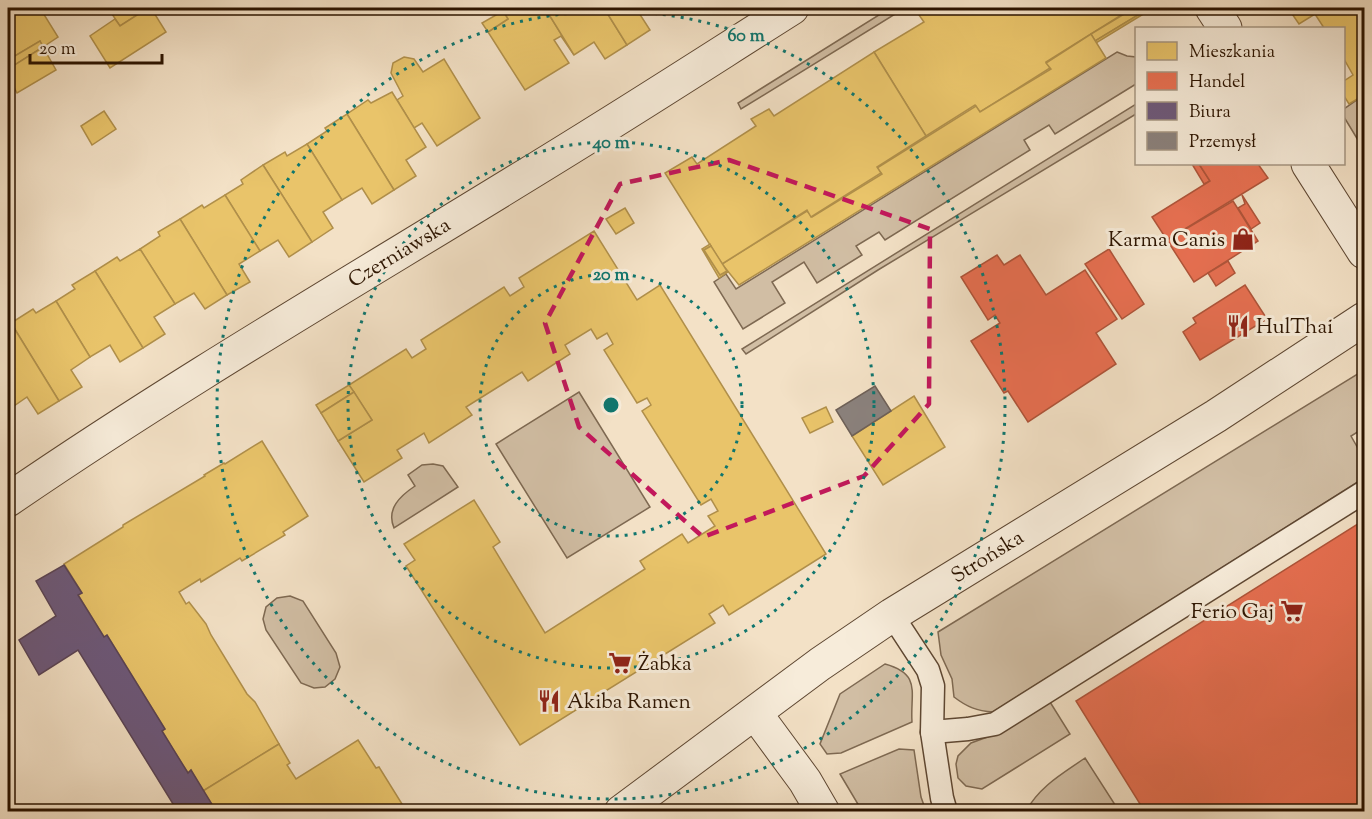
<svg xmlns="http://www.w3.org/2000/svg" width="1372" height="819" font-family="'Sorts Mill Goudy',serif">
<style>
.green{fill:#d1bea4;stroke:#7e6952;stroke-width:1.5}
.homes{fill:#e9c46a;stroke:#b08f4a;stroke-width:1.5}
.shops{fill:#e76f51;stroke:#af5439;stroke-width:1.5}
.offices{fill:#6d597a;stroke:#5a4455;stroke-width:1.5}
.industry{fill:#8a817c;stroke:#6e6057;stroke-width:1.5}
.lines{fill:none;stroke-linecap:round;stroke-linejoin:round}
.lane-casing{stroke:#5e4732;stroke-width:25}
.street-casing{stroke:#5e4732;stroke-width:35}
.lane{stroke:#f7ecda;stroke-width:22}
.street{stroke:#f7ecda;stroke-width:33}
.marked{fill:none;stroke:#c2185b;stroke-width:4.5;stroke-dasharray:12 8;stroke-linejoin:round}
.ring{fill:none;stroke:#0f766e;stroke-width:3;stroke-dasharray:3 6}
.labels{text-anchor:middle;stroke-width:6;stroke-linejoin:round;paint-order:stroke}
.poi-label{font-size:21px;fill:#2c1400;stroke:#f7ecda;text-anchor:start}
.street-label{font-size:21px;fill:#2c1400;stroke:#f7ecda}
.centre{fill:#0f766e;stroke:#f7ecda;stroke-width:3}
.ring-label{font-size:18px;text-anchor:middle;font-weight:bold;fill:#0f766e;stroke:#f7ecda;stroke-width:6;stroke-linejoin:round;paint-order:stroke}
</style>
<rect width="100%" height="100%" fill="#f3e1c6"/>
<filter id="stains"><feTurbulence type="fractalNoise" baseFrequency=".00333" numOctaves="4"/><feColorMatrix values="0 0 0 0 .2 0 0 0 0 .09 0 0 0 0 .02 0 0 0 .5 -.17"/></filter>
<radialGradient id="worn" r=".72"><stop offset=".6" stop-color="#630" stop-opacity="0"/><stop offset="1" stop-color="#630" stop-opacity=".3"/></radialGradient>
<g class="green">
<path d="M890,8H905L741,109L738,103Z"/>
<path d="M1117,52L1127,56L1136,57V84L1055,134L1049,125L1024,140L1030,150L885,240L879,232L856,246L862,255L817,283L804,262L772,282L785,303L743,329L714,282L726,274L736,289Z"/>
<path d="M1364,95V150L1344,117V109Z"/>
<path d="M1136,104V114L878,270L746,354L742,349Z"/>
<path d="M1364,370V428L1351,436L1364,459V478L993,712C977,711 967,707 954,697L952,679L941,655L938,632Z"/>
<path d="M579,392L650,507L567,558L496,444Z"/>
<path d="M433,464L443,466L458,487L394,528C386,509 400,496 415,486L408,475L422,465Z"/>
<path d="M290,596L303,601L336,653L340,667L335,679L325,687L314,688L301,683L266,630L263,619L266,607L277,598Z"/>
<path d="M885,664C922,674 910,693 912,722L841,753L827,754L820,744L840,694Z"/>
<path d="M1050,702L1070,734L982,789L966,786L958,778L956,764L958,756L971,743L1001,732Z"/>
<path d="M899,749L914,750L921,797L926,811H862L840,774Z"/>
<path d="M1085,758L1119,811H1026C1040,786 1062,774 1085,758Z"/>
</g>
<g class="homes">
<path d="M9,8H40L58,37L43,47L40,41L8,60V9Z"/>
<path d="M108,8H148L120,26Z"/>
<path d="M148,8H151L166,32L110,68L90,36L115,19L120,26Z"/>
<path d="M501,8H533L536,12L545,8L574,55L561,36L554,40L569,63L525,90L488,32L508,19Z"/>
<path d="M545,8H604L627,45L605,59L594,42L574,55Z"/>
<path d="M604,8H649L639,13L650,30L627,45Z"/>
<path d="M931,8H940L942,11L948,8L1131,9L1046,62L1050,68L980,112L975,105L926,136L874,52L924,22L919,15Z"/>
<path d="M1130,8H1140L1143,12L1095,41L1091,34L1131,10Z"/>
<path d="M1140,8L1145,13L1096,43L1095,41L1143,12Z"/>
<path d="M1288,8H1364V95L1349,104L1344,96V81L1353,75L1344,59V28H1324L1315,14L1299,24Z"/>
<path d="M503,11L508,19L488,32L482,23Z"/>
<path d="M1091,34L1106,58L739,285L722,264L807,211L812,217L882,174L877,168L976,106L980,112L1051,69L1046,63Z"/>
<path d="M40,41L43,47L10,68L8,60Z"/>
<path d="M43,47L56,70L17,93L8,76V63L10,68Z"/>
<path d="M874,52L926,136L877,167L881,173L811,217L807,210L722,264L665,173L692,157L697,164L756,126L751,119L769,109L774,116Z"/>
<path d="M404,57L414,59L423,72L444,59L480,118L437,146L422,123L414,128L397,100L403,96L391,73L393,63Z"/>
<path d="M392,92L426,147L406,160L416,176L394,190L347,114L368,100L371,103Z"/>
<path d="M104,111L116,129L92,145L81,126Z"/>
<path d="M347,114L394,190L372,204L362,188L342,200L307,144L327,131L325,128Z"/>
<path d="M307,144L342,200L323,212L333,228L312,242L263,165L285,152L287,156Z"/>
<path d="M263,165L312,242L289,257L278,240L260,251L225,195L243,184L241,180Z"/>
<path d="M225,195L260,251L239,264L250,282L227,295L180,219L202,205L204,208Z"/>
<path d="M625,208L634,223L616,234L606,219Z"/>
<path d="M180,219L227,295L205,309L194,293L175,304L140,249L160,236L158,232Z"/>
<path d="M594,231L637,300L660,285L826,554L729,615L723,605L709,614L715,623L588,702L582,693L571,701L576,710L520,745L406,566L415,560L404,544L474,500L500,542L493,547L545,633L645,569L640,561L682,534L688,543L715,526L708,516L718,511L711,499L701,505L642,411L651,405L647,398L637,403L604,350L613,344L607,333L597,339L591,329L565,345L570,354L528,381L522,372L466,407L472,415L429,443L424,433L397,450L402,458L364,482L338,441L372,420L349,385L406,349L412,358L426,349L421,340L504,287L510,296L524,287L519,278Z"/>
<path d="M710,244L711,246L704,250L720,275L727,271L728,272L719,278L702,249Z"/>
<path d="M711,246L727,271L720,275L704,250Z"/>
<path d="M140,249L175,304L154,317L165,334L143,348L95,271L117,257L120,261Z"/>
<path d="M95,271L143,348L120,362L110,345L90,357L56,301L75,289L72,285Z"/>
<path d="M56,301L90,357L71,370L82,387L59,401L11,323L33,309L36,313Z"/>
<path d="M11,323L59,401L38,414L27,397L8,410V325Z"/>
<path d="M349,385L354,392L321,413L316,405Z"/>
<path d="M354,392L372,420L338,441L321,413Z"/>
<path d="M914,396L945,447L883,485L852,436Z"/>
<path d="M826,407L833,422L810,433L802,418Z"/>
<path d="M262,441L308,516L283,532L285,535L242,561L240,558L201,582L200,579L179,592L186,604L189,602L206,624L211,635L247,694L255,702L279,744L203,791L191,770L188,773L174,751L162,731L165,729L107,635L104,637L78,595L82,593L64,564L123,527V525L205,476L204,475L224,463L225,464Z"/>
<path d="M358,740L376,768L379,767L407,812H221L219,809L216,811L203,791L279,744L290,763L287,765L296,779Z"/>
</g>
<g class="shops">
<path d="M1192,164H1199L1210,181L1204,184Z"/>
<path d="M1199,164H1258L1268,178L1167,240L1152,217L1210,181Z"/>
<path d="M1242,195L1260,223L1251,229L1238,208L1245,204Z"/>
<path d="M1233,201L1258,241L1194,282L1167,240Z"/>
<path d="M1109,249L1144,304L1122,319L1085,264Z"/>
<path d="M997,255L1004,265L1020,255L1046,295L1085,270L1117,319L1096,333L1116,364L1028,422L1008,391L1004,393L971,341L1000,323L995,315L988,320L961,277Z"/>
<path d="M1228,261L1235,273L1216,286L1208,273Z"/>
<path d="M1245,285L1267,319L1200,360L1183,332L1196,323L1193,318Z"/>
<path d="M1364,520V812H1145L1076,701Z"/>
</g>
<path class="offices" d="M64,565L82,593L78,595L104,637L107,635L165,729L162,731L188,773L191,770L216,811L219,809L221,812H178L78,650L39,675L19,640L56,616L36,581Z"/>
<path class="industry" d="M875,386L891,411L852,436L836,410Z"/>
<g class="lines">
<g class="lane-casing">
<g id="lane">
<path d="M892,615L928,670L933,686L932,732L942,798L946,812"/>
<path d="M932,732L968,729L995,724L1364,492"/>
</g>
</g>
<g class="street-casing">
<g id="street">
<path d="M1212,8L1225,28"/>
<path d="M1308,164L1364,252"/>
<path d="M8,500C196,371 394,258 588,137C656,95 724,51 792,8"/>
<path d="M755,713L805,781L823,812"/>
<path d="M621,812L820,664L892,615L1216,416L1364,319"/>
</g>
</g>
<use href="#lane" class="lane"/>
<use href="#street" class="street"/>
</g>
<path class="marked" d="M729,160L930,229L929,404L864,476L703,537L579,427L545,323L620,184Z"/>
<g class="ring">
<circle cx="611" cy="405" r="131"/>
<circle cx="611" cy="405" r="263"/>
<circle cx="611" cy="405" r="394"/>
</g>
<defs>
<g id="shop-bare" transform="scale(1.8)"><path d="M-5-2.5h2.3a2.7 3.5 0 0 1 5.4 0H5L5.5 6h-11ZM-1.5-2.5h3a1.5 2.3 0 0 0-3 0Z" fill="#8f2418" stroke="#f7ecda" stroke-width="2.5" paint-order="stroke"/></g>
<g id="restaurant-bare" transform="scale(1.8)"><path d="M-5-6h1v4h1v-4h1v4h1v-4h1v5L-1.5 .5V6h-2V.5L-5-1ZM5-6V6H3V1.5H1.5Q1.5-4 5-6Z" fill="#8f2418" stroke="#f7ecda" stroke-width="2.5" paint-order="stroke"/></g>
<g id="supermarket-bare" transform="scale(1.8)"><path d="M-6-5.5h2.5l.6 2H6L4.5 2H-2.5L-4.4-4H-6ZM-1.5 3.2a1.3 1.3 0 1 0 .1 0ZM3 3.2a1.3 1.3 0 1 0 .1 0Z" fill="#8f2418" stroke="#f7ecda" stroke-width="2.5" paint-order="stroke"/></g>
</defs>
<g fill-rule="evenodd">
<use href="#shop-bare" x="1243" y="239"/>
<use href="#restaurant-bare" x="1238" y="326"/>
<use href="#supermarket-bare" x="1292" y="611"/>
<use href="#supermarket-bare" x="620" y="663"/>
<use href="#restaurant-bare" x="549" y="701"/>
</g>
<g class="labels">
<g class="poi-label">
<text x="1225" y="246" text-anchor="end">Karma Canis</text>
<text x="1256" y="333">HulThai</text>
<text x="1274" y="618" text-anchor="end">Ferio Gaj</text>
<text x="638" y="670">Żabka</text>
<text x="567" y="708">Akiba Ramen</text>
</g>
<g class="street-label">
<text transform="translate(399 252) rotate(-31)" y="7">Czerniawska</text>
<text transform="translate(987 556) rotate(-32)" y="7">Strońska</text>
</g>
</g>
<circle cx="611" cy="405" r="9" class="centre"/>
<g class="ring-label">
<text x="746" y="41">60 m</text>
<text x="611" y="148">40 m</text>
<text x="611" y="280">20 m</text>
</g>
<rect width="1372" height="819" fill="none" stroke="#f3e1c6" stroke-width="30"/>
<rect x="9" y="9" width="1354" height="801" fill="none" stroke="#2c1400" stroke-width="3"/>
<rect x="15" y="15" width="1342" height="789" fill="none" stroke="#2c1400" stroke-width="1.5"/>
<rect x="1135" y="27" width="210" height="138" fill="#f7ecda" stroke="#a69683" stroke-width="1.5"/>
<rect x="1147" y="42" width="30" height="18" fill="#e9c46a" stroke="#a69683" stroke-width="1.5"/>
<text x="1189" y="57" font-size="18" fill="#2c1400">Mieszkania</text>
<rect x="1147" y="72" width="30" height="18" fill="#e76f51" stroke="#a69683" stroke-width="1.5"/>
<text x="1189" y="87" font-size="18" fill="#2c1400">Handel</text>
<rect x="1147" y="102" width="30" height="18" fill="#6d597a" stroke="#a69683" stroke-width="1.5"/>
<text x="1189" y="117" font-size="18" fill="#2c1400">Biura</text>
<rect x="1147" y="132" width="30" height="18" fill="#8a817c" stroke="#a69683" stroke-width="1.5"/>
<text x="1189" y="147" font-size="18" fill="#2c1400">Przemysł</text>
<path d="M30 54v9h132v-9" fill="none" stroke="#2c1400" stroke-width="3"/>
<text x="39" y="54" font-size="18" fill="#2c1400" stroke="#f7ecda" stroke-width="4.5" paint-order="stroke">20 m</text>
<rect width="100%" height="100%" filter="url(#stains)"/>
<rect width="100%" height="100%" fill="url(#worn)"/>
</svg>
